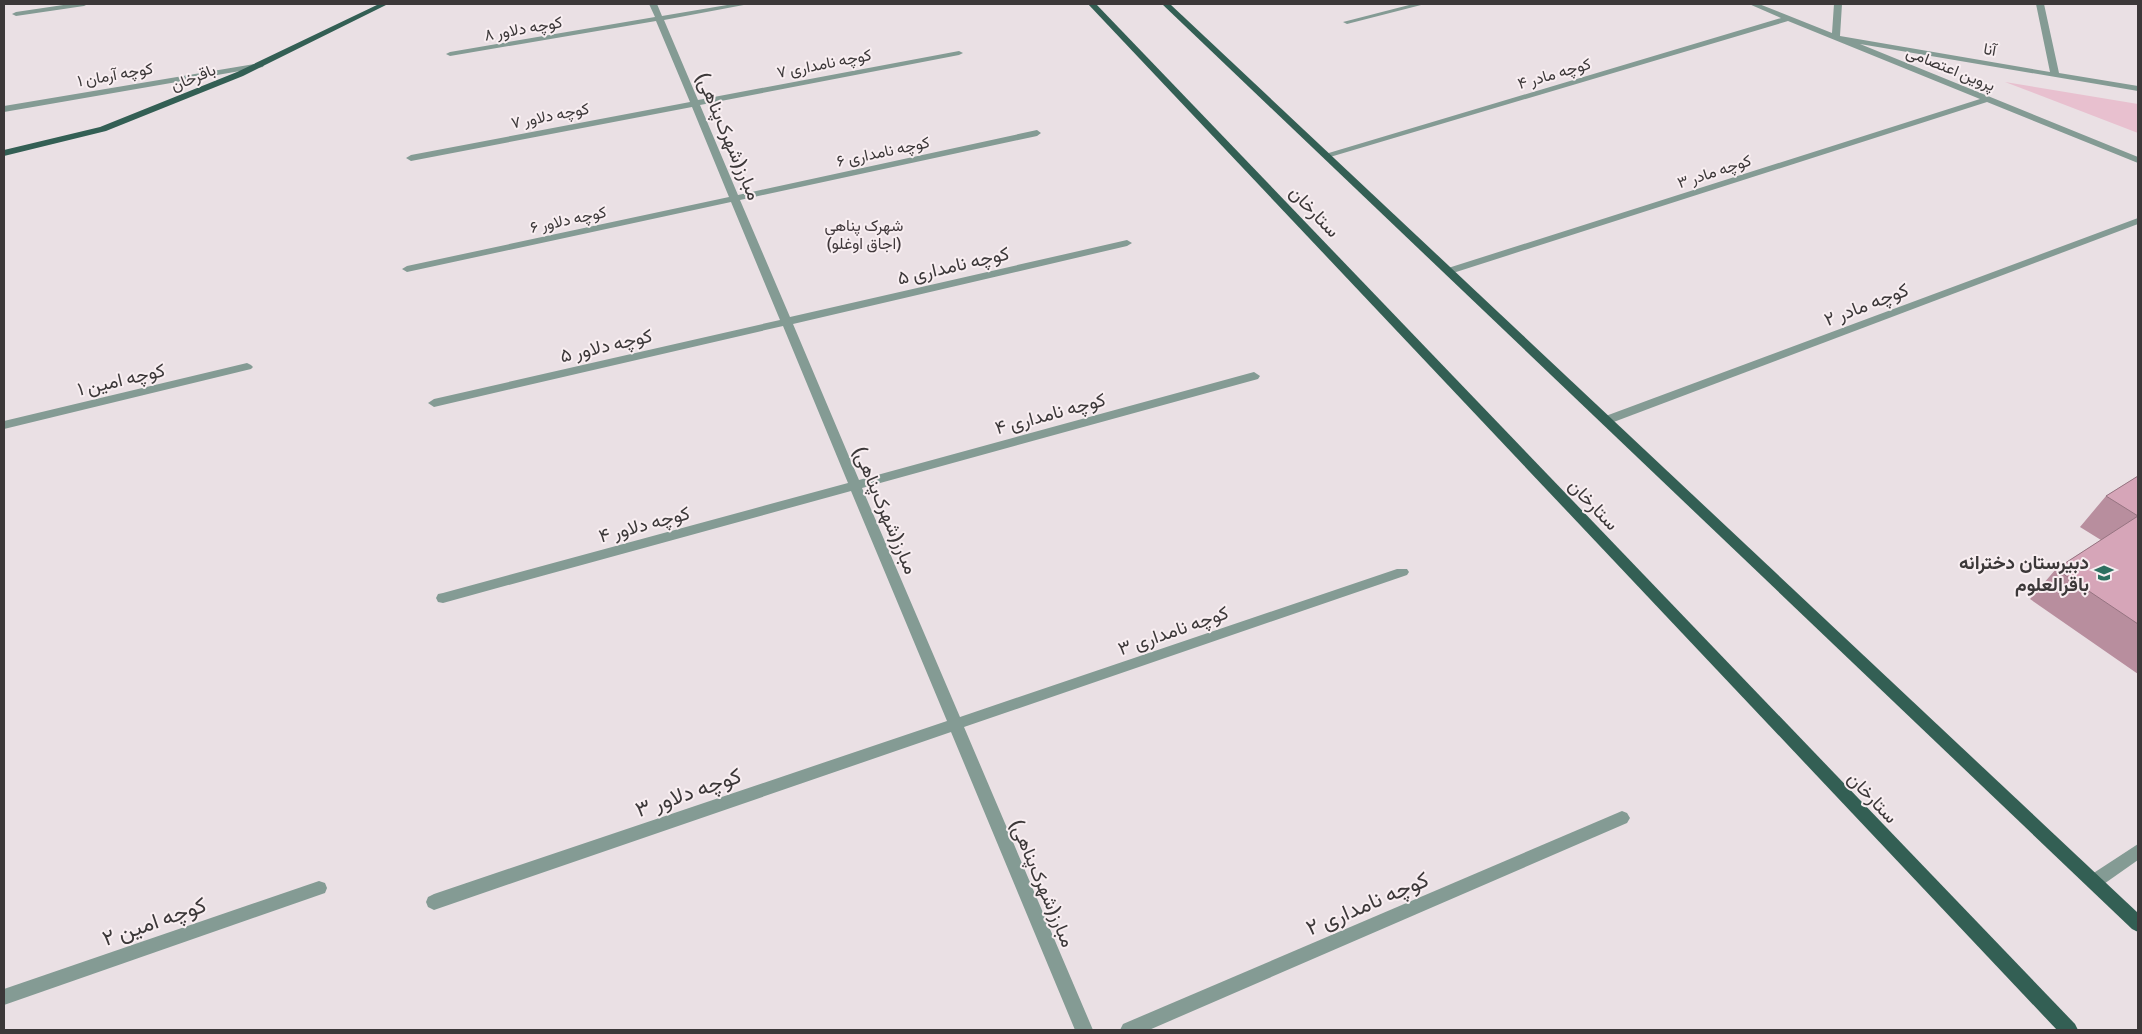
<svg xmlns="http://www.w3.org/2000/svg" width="2142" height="1034" font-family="Signika,Vazirmatn,sans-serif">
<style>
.green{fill:#e8c0cf}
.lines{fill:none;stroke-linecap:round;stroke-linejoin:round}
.minor{fill:#849b94;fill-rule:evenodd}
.major{fill:#335f54;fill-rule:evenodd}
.wall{fill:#b88e9e}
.building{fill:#d6a5b8;stroke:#967481}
.labels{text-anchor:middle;stroke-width:4;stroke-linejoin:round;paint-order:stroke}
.far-street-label{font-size:16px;fill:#3c3839;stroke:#f8eef1}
.far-neighbourhood-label{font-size:16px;fill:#40383b;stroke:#f8eef1}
.street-label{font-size:19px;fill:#3c3839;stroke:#f8eef1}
.poi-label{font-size:19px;font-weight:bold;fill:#3c3839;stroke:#f8eef1;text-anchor:end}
.near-street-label{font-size:22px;fill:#3c3839;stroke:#f8eef1}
</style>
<rect width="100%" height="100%" fill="#eae0e4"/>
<path class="green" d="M2005,82L2138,104V133Z"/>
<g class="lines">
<g class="minor">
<path d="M70,4H88L84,6L16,16L12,14L16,12Z"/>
<path d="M649,4H657L662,16L733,4H749L664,20L698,100L959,51L963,53L959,55L700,105L738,195L1037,130L1041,133L1037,136L740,200L790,317L1127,240L1132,243L1127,246L793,324L859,480L1254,372L1260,376L1258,379L862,488L960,717L1397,569H1407L1409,572L1407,575L964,727L1093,1030H1075L951,732L434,910L428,907L426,902L428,897L434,894L947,721L851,491L443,603L438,602L436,598L438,594L443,593L848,483L783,326L434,407L428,403L434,399L780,320L731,202L407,272L402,269L407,266L729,197L692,107L411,161L406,158L411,155L690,102L656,21L450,56L446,54L450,52L655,17Z"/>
<path d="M1413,4H1425L1347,24L1343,22Z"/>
<path d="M1749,4H1759L1832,33L1834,4H1842L1840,36L2050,72L2036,4H2044L2059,73L2138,86V91L1860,44L2138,157V163L1987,102L1453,273H1445V269L1980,99L1788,21L1330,157L1322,155L1781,18Z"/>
<path d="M260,63L264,65L263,67L4,112V106Z"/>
<path d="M2138,218V224L1611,423H1603L1601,420L1603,417Z"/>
<path d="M247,363L251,365L253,367L251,369L4,429V421Z"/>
<path d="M1622,811L1627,813L1630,818L1627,823L1149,1030H1120L1123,1024Z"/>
<path d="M2138,844V860L2101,886L2095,888L2089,886L2087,881L2089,876Z"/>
<path d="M319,881L325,883L327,888L325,893L4,1005V989Z"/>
</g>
<g class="major">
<path d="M379,4H388L243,76L106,131L4,156V150L100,127L237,72Z"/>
<path d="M1088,4H1096L2075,1024L2078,1030H2057Z"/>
<path d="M1162,4H1170L2138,913V932L2132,929Z"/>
</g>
</g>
<path class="wall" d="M2138,476V674L2030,599L2056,569L2101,540L2080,527L2106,496Z"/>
<path class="building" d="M2138,476V624L2056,569L2138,516L2106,496Z"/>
<defs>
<g id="school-bare" transform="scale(1.5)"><path d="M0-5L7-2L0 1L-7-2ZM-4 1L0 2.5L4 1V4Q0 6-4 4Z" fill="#2d6f60" stroke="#f8eef1" stroke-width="2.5" paint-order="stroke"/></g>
</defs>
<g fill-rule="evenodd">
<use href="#school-bare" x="2104" y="573"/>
</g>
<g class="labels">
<g class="far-street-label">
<text transform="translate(523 28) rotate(-10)" y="6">کوچه دلاور ۸</text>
<text transform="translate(1990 49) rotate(10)" y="6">آنا</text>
<text transform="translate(824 63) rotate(-11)" y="6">کوچه نامداری ۷</text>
<text transform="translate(1951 68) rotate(22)" y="6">پروین اعتصامی</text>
<text transform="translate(1554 73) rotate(-16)" y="6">کوچه مادر ۴</text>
<text transform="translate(115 74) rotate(-10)" y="6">کوچه آرمان ۱</text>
<text transform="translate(193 77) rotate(-22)" y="6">باقرخان</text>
<text transform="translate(550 115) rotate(-11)" y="6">کوچه دلاور ۷</text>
<text transform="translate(883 151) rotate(-12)" y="6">کوچه نامداری ۶</text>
<text transform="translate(1714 171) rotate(-18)" y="6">کوچه مادر ۳</text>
<text transform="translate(568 219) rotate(-12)" y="6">کوچه دلاور ۶</text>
</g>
<g class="far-neighbourhood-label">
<text x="864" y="231">شهرک پناهی<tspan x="864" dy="18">(اجاق اوغلو)</tspan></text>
</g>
<g class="street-label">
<text transform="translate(729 136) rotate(67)" y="7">مبارز(شهرک‌پناهی)</text>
<text transform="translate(1315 211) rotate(46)" y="7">ستارخان</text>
<text transform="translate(953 265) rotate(-13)" y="7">کوچه نامداری ۵</text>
<text transform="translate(1866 304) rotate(-21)" y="7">کوچه مادر ۲</text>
<text transform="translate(606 345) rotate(-13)" y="7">کوچه دلاور ۵</text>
<text transform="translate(121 379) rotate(-13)" y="7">کوچه امین ۱</text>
<text transform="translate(1050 413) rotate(-15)" y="7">کوچه نامداری ۴</text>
<text transform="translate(1594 504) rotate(46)" y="7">ستارخان</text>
<text transform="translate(886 510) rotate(67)" y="7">مبارز(شهرک‌پناهی)</text>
<text transform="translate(644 524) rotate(-15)" y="7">کوچه دلاور ۴</text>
<text transform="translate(1173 630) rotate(-19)" y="7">کوچه نامداری ۳</text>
<text transform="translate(1873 797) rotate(46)" y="7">ستارخان</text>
<text transform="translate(1043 883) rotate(67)" y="7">مبارز(شهرک‌پناهی)</text>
</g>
<g class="poi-label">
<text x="2089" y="569">دبیرستان دخترانه<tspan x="2089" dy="22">باقرالعلوم</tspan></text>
</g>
<g class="near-street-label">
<text transform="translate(688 792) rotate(-19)" y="8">کوچه دلاور ۳</text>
<text transform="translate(1367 903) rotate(-23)" y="8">کوچه نامداری ۲</text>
<text transform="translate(154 921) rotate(-19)" y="8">کوچه امین ۲</text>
</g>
</g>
<rect width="2142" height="1034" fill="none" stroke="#3c3839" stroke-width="10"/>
</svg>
